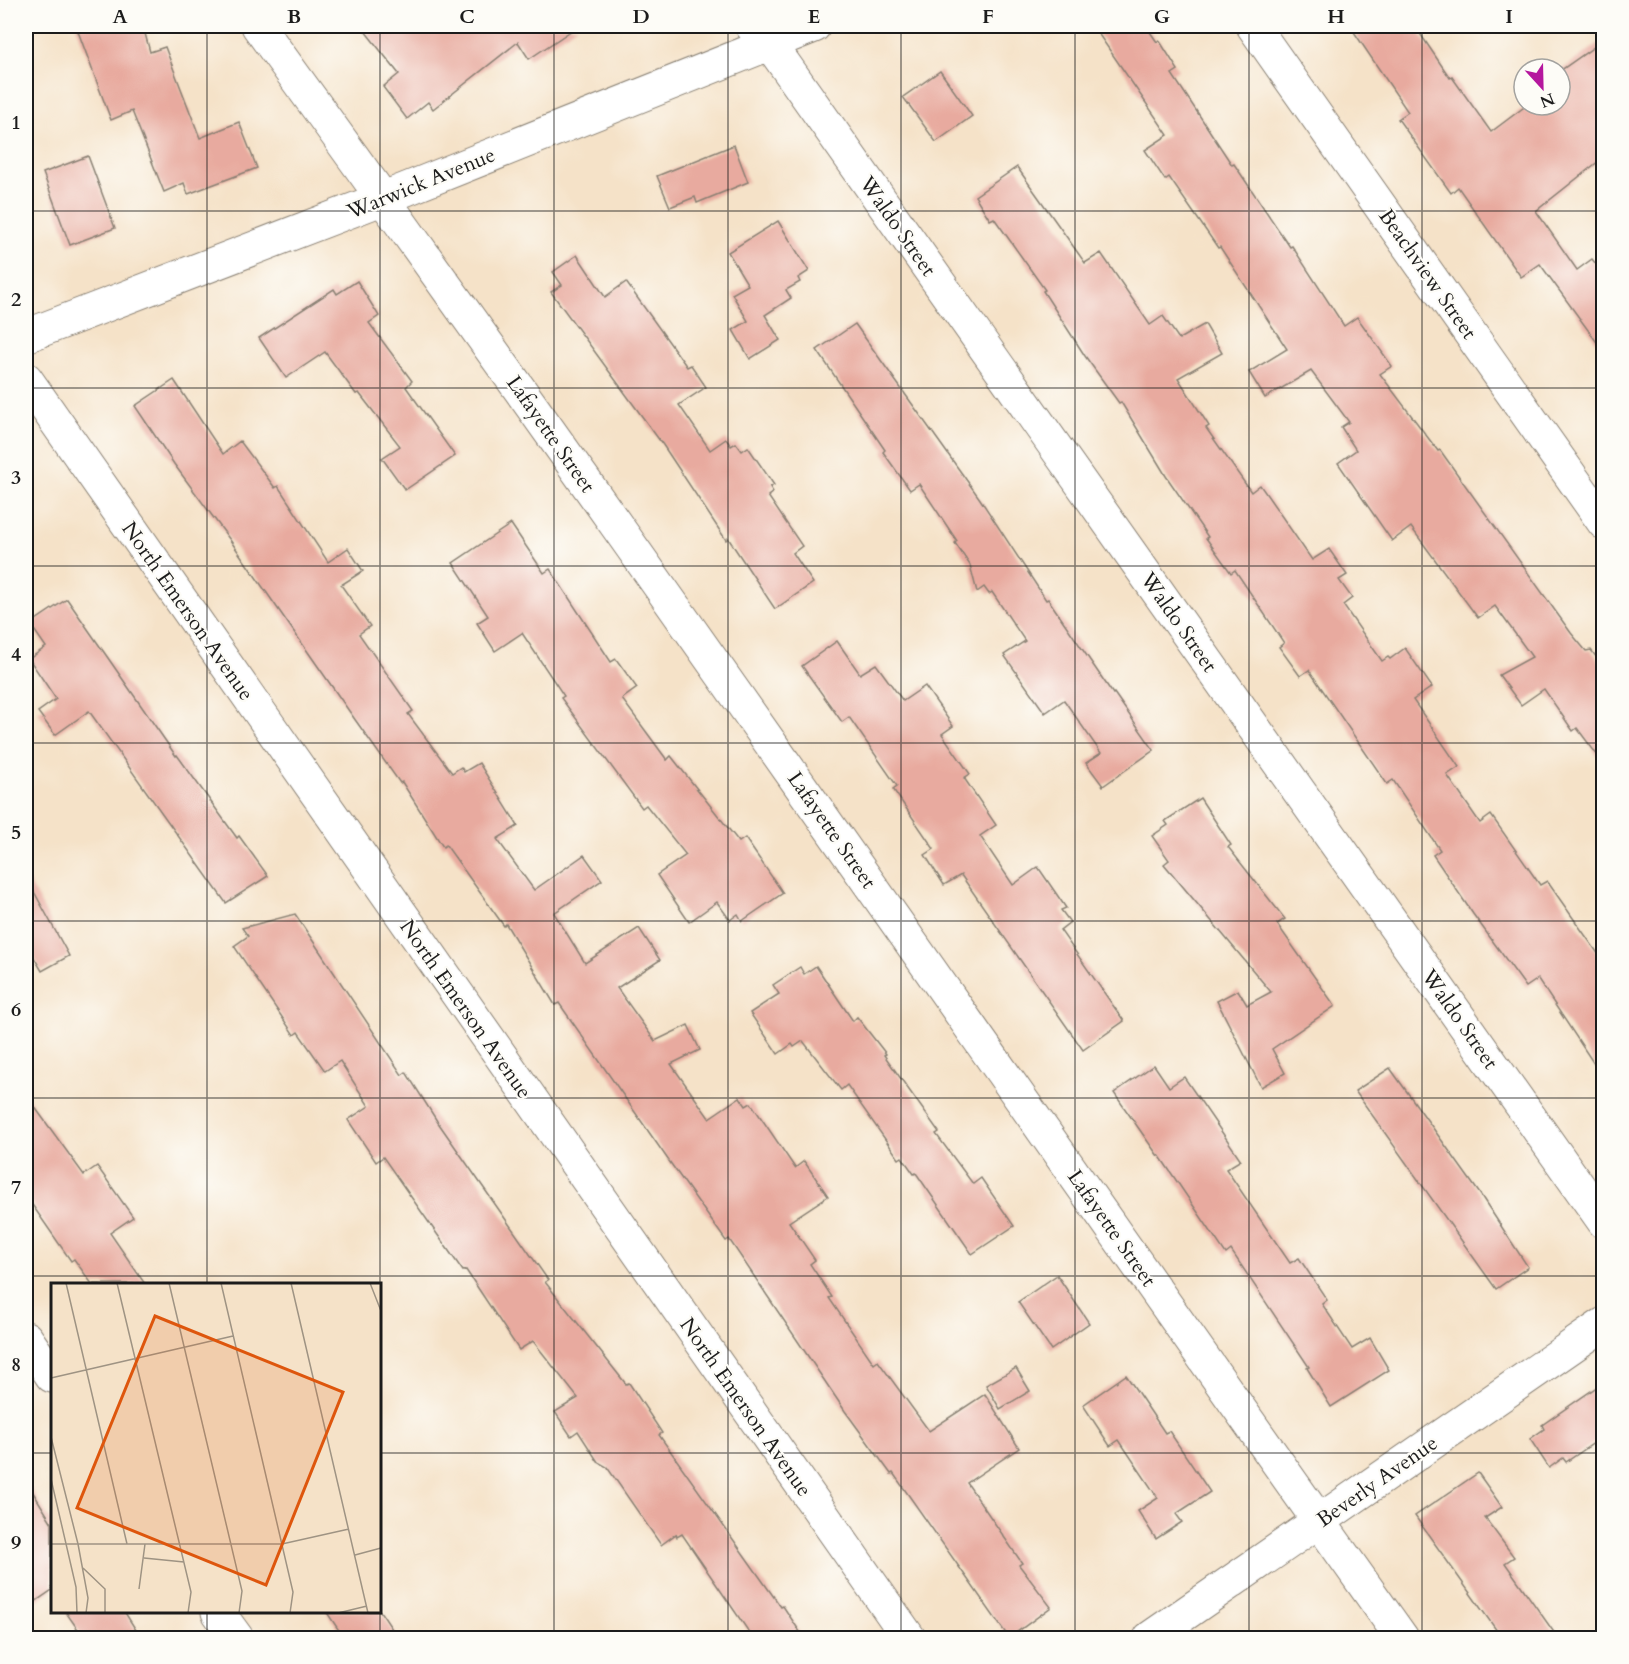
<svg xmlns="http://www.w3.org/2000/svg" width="1629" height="1664" font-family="Cardo,serif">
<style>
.building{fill:#e8aa9f}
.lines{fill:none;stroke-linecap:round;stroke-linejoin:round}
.minor-casing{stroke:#887f72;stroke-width:35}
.minor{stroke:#fff;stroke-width:33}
.grid{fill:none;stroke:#1c1c1c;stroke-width:1.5;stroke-opacity:0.55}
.labels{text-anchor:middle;stroke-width:4.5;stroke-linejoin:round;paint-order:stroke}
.street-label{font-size:21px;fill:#1c1c1c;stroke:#fdfcf7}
.inset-road{fill:none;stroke:#9e9383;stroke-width:1.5}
.view{fill:#de560d;fill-opacity:0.15;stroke:#de560d;stroke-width:3}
.inset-edge{fill:none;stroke:#1c1c1c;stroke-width:3}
.neatline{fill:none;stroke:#1c1c1c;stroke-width:2}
.grid-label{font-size:20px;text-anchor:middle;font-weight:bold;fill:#1c1c1c}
</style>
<rect width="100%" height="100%" fill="#fdfcf7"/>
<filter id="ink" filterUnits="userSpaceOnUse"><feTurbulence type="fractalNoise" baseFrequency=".0167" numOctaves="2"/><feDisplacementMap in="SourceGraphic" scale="12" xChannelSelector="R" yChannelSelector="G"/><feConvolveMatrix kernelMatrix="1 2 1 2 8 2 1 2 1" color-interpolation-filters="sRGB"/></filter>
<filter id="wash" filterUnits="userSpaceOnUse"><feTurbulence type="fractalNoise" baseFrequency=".008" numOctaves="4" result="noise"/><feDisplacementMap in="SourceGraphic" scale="24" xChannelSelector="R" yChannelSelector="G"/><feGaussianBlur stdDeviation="1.35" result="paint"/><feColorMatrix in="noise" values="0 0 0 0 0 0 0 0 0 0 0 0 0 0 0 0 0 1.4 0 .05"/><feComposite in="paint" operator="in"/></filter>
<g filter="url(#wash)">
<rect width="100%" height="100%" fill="#f5e2c8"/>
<g id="blocks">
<g class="building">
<path d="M76,26H143L150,52L165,47L200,138L239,122L257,168L188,194L184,183L164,192L132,111L111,120Z"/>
<path d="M361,26H578L529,59L518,42L433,109L428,102L407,119L383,87L399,74Z"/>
<path d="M1093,26H1146L1157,42L1159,40L1178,70L1172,74L1232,165L1234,164L1290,247L1292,246L1344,326L1357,317L1392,366L1380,374L1438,451L1440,450L1571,633L1586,651L1591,650L1604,667V764L1577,728L1573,731L1544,689L1521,705L1499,675L1532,657L1495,606L1478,618L1411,527L1392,541L1338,463L1356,450L1341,427L1349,422L1311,371L1265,398L1249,372L1287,349L1220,247L1218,248L1169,177L1165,180L1145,150L1168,135Z"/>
<path d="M1350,26H1415L1450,78L1452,77L1491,132L1527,105H1560V71L1604,40V157L1536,211L1577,270L1592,259L1604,274V352L1540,264L1521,277L1458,187L1451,193L1398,119L1408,112Z"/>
<path d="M940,71L972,116L936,142L903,97Z"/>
<path d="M734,145L748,182L697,203L695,197L670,207L657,176Z"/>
<path d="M88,156L115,228L70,245L43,173Z"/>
<path d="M1017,167L1085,263L1101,253L1150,325L1163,316L1179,339L1205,324L1222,353L1178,378L1209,426L1206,428L1251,492L1260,485L1312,560L1329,549L1347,575L1339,580L1352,598L1343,605L1382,661L1388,657L1390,659L1405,648L1432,687L1413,700L1459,767L1447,775L1480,823L1491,815L1540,885L1547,881L1604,962V1079L1538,979L1526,987L1473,914L1433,855L1440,850L1393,780L1387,784L1309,670L1300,676L1279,647L1284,643L1235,570L1231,573L1206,538L1208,537L1166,476L1121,402L1119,403L1085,356L1043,291L1045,290L994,218L990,220L975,196Z"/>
<path d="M778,221L809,271L798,278L800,282L786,290L791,298L765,315L780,340L750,359L733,330L748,321L732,294L748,285L728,252Z"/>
<path d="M577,255L605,297L626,282L687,367L691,365L706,387L679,405L710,450L726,439L731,446L736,443L742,451L748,447L774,485L770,487L773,492L768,496L802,546L793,553L813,583L775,609L728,538L726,540L663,445L551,292L562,285L553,272Z"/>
<path d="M357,281L379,316L369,323L412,381L406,387L455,456L405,490L382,458L400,446L359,393L356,394L325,352L286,378L259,338L334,289L337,294Z"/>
<path d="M855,324L980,499L1046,600L1048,599L1113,694L1114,693L1154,750L1103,786L1086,763L1101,753L1064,700L1045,713L1004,655L1025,641L992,592L989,594L984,587L977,592L970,565L955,543L957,541L919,484L910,490L883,452L885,450L817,350Z"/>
<path d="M174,380L223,454L240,441L275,488L278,486L328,562L348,548L363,571L341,585L370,626L359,634L413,711L408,714L452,773L461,767L464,772L479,763L518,826L497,839L534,890L584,855L602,880L554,913L585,963L639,928L660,960L617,988L655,1041L688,1025L700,1050L671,1064L709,1118L740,1097L746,1106L751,1103L795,1168L804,1161L828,1196L789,1222L815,1260L810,1264L832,1297L829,1298L874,1364L878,1361L929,1431L985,1394L1019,1448L967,1483L1022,1563L1019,1565L1051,1607L1009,1638L893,1473L891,1474L845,1411L729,1239L726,1241L669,1161L559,1003L555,1005L506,924L504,926L446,845L443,847L402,782L400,783L356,721L230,540L174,464L135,406Z"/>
<path d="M511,524L544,573L550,569L611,662L616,659L637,688L622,699L667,760L671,756L739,842L745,838L783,893L742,921L738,914L730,920L717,902L689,922L657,875L686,855L646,805L642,808L561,698L564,696L522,633L495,651L477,623L488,616L453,563Z"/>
<path d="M67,599L176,756L177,755L237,838L239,836L268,876L226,903L89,711L55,735L38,712L56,699L29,659L46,647L30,624Z"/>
<path d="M837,641L860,674L876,664L903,701L925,686L953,726L942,734L970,774L964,778L996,825L980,836L1013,885L1038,867L1066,908L1061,910L1070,922L1060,930L1124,1021L1083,1050L961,875L944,885L925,855L934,849L893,789L897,786L849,717L842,722L802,666Z"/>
<path d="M1200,798L1231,845L1228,847L1285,919L1277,924L1335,1006L1272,1049L1285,1073L1261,1087L1217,1001L1238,990L1247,1005L1271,992L1164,864L1169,860L1152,836L1168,825L1165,821Z"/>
<path d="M26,877L69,956L42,971L26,944Z"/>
<path d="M295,914L402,1075L406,1072L437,1121L548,1280L545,1282L626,1384L629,1383L662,1433L659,1435L781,1607L783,1606L804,1638H753L682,1534L677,1537L676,1534L661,1545L607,1467L598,1462L578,1431L571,1436L555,1412L578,1398L533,1341L519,1350L466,1270L463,1271L383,1157L376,1162L348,1120L369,1106L340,1061L325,1071L298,1032L294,1035L234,946L248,936L242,928Z"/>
<path d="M816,966L853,1021L857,1017L886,1054L884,1055L939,1132L936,1134L973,1184L981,1178L1014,1226L972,1254L916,1173L914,1174L902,1157L899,1159L847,1085L841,1090L803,1041L794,1047L792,1044L778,1054L750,1013L779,994L773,985L800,967L804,974Z"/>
<path d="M1154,1065L1169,1087L1184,1077L1241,1160L1226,1169L1290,1263L1299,1258L1327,1300L1322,1304L1352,1349L1370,1338L1389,1370L1331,1407L1307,1368L1309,1367L1231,1250L1226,1254L1159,1155L1158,1156L1114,1093Z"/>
<path d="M1390,1068L1480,1194L1528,1267L1496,1289L1355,1091Z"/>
<path d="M26,1095L84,1175L97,1166L133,1217L110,1233L145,1284H92L74,1259L71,1261L26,1196Z"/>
<path d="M1057,1275L1089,1323L1051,1350L1018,1302Z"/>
<path d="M1016,1368L1030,1391L1000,1409L986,1385Z"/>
<path d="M1126,1375L1165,1433L1169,1431L1210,1492L1176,1514L1182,1522L1156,1539L1138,1511L1158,1498L1119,1440L1110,1446L1083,1405Z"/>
<path d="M1604,1382V1436L1566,1462L1563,1458L1549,1468L1530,1439L1544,1429L1542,1425Z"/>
<path d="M1478,1473L1502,1507L1485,1518L1514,1557L1505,1563L1558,1638H1502L1415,1516Z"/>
<path d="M26,1481L52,1523V1590L26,1608Z"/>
<path d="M65,1611H124L141,1638H84Z"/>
<path d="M326,1611H380L398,1638H344Z"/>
</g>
</g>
</g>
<g filter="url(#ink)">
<use href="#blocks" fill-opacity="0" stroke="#887f72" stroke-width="1.5"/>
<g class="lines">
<g class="minor-casing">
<g id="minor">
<path d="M258,26C646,559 1020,1102 1402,1638"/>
<path d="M752,26L770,44L1604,1222"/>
<path d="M1253,26L1604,523"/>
<path d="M26,336L384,198L814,26"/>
<path d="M26,379L909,1638"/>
<path d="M26,1338L52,1376"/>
<path d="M218,1612L237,1638"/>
<path d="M1150,1638L1604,1324"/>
</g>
</g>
<use href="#minor" class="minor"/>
</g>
</g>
<path class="grid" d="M207,26V1284M380,26V1638M554,26V1638M728,26V1638M901,26V1638M1075,26V1638M1249,26V1638M1422,26V1638M26,211H1604M26,388H1604M26,566H1604M26,743H1604M26,921H1604M26,1098H1604M26,1276H1604M26,1453H52M380,1453H1604M207,1612V1638"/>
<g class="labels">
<g class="street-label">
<text transform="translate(421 183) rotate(-22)" y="7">Warwick Avenue</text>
<text transform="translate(898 226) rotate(55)" y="7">Waldo Street</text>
<text transform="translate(1428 274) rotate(55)" y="7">Beachview Street</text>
<text transform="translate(551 434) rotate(55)" y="7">Lafayette Street</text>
<text transform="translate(188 611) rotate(55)" y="7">North Emerson Avenue</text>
<text transform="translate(1179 622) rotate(55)" y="7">Waldo Street</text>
<text transform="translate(832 830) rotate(55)" y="7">Lafayette Street</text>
<text transform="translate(466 1009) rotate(55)" y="7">North Emerson Avenue</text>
<text transform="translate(1460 1019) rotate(55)" y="7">Waldo Street</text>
<text transform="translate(1112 1228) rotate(55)" y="7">Lafayette Street</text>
<text transform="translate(746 1407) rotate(55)" y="7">North Emerson Avenue</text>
<text transform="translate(1377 1481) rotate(-35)" y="7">Beverly Avenue</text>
</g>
</g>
<g transform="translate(51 1283)">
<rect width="330" height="330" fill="#f5e2c8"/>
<path class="inset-road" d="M15,0L76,261M66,0L140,309L137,330M118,0L191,308L188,330M170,0L242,309L239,330M240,0L317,330M319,0L330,28M0,95L182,53M0,154L27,261L37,315L35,330M0,196L25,304L26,330M0,261H231L298,246M304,272L330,265M93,275L133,279M32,285L54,306V330M88,306L94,261M287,330L316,323"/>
<path class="view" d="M104,33L292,109L215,302L26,225Z"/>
<rect width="330" height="330" class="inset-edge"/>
</g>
<rect width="1629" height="1664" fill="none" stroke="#fdfcf7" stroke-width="66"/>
<g transform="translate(1542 87) rotate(158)"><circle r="28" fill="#fdfcf7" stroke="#a3a29f" stroke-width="1.5"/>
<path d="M0-4.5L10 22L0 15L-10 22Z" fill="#b5179e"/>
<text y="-9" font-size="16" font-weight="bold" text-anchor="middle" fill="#1c1c1c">N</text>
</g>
<rect x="33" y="33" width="1563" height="1598" class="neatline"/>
<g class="grid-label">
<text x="120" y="23">A</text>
<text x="294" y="23">B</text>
<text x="467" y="23">C</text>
<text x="641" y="23">D</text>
<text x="814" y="23">E</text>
<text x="988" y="23">F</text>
<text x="1162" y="23">G</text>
<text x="1336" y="23">H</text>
<text x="1509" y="23">I</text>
<text x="16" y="129">1</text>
<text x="16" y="306">2</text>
<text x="16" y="484">3</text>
<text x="16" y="661">4</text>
<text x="16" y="839">5</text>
<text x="16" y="1016">6</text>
<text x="16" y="1194">7</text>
<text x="16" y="1371">8</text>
<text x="16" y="1549">9</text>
</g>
</svg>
